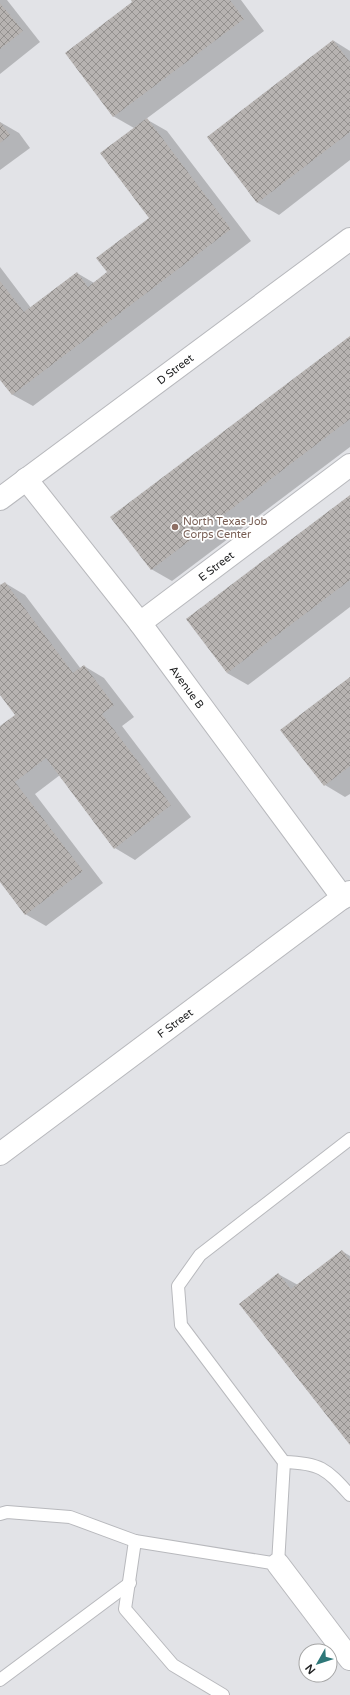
<svg xmlns="http://www.w3.org/2000/svg" width="350" height="1695" font-family="'Varela Round',sans-serif">
<style>
.shadow{fill:#0003}
.building{fill:url(#building-cross-hatch)}
.lines{fill:none;stroke-linecap:round;stroke-linejoin:round}
.lane-casing{stroke:#b8b9bd;stroke-width:14}
.street-casing{stroke:#b8b9bd;stroke-width:24}
.lane{stroke:#fff;stroke-width:12}
.street{stroke:#fff;stroke-width:22}
.education-dot{fill:#8d6e63;stroke:#fff;stroke-width:1.5}
.labels{text-anchor:middle;stroke-width:3.5;stroke-linejoin:round;paint-order:stroke}
.street-label{font-size:11px;fill:#1d1e1f;stroke:#fff}
.education-label{font-size:11px;fill:#785e54;stroke:#fff;text-anchor:start}
</style>
<defs>
<pattern id="building-cross-hatch" width="8" height="8" patternUnits="userSpaceOnUse"><rect width="8" height="8" fill="#b7b3b1"/><path d="M0 0l8 8M0 8l8-8" fill="none" stroke="#94918f"/></pattern>
</defs>
<rect width="100%" height="100%" fill="#e2e3e7"/>
<g class="shadow">
<path d="M0,0H7L40,42L0,74Z"/>
<path d="M132,0H241L264,31L146,119L167,131L251,241L33,406L13,395L0,378V267L31,308L77,273L94,283L108,273L151,218L134,128L113,116L134,2Z"/>
<path d="M334,41L350,51V160L279,215L258,203L208,138Z"/>
<path d="M0,122L19,133L30,148L0,170Z"/>
<path d="M350,337V447L172,581L151,569Z"/>
<path d="M350,496V607L248,685L227,673Z"/>
<path d="M5,583L25,595L81,669L84,666L104,678L134,717L122,726L191,817L135,860L115,848L60,775L35,794L103,883L46,926L25,914L0,881V727L16,715L0,693V586Z"/>
<path d="M350,678V794L345,797L325,785L282,730Z"/>
<path d="M342,1251L350,1256V1443L278,1274L298,1285Z"/>
</g>
<g class="building">
<path d="M131,0H230L244,19L113,117L65,53L132,2Z"/>
<path d="M0,3L23,31L0,49Z"/>
<path d="M333,40L350,62V132L257,203L207,137Z"/>
<path d="M147,118L231,229L12,395L0,380V281L24,312L77,272L88,287L107,272L96,258L149,218L100,153Z"/>
<path d="M0,122L10,135L0,143Z"/>
<path d="M350,336V419L151,570L110,517Z"/>
<path d="M350,495V580L227,673L186,619Z"/>
<path d="M5,582L73,673L84,665L114,705L102,714L171,805L114,849L46,758L15,782L83,871L25,915L0,882V726L15,715L0,695V585Z"/>
<path d="M350,677V766L324,786L280,730Z"/>
<path d="M342,1250L350,1260V1445L239,1304L278,1273L291,1289Z"/>
</g>
<g class="lines">
<g class="lane-casing">
<g id="lane">
<path d="M284,1462L181,1325L178,1286L200,1255L350,1139"/>
<path d="M0,1514L7,1512L70,1517L135,1541"/>
<path d="M0,1680L130,1583"/>
<path d="M223,1695L173,1665L125,1609L135,1541L278,1564L284,1462C321,1463 326,1469 350,1495"/>
</g>
</g>
<g class="street-casing">
<g id="street">
<path d="M26,479L140,623L343,898"/>
<path d="M0,499L350,239"/>
<path d="M140,623L350,465"/>
<path d="M0,1154L350,892"/>
<path d="M278,1564L350,1659"/>
</g>
</g>
<use href="#lane" class="lane"/>
<use href="#street" class="street"/>
</g>
<circle class="education-dot" cx="175" cy="527" r="4"/>
<g class="labels">
<g class="street-label">
<text transform="translate(175 369) rotate(-37)" y="4">D Street</text>
<text transform="translate(216 566) rotate(-37)" y="4">E Street</text>
<text transform="translate(187 687) rotate(54)" y="4">Avenue B</text>
<text transform="translate(175 1023) rotate(-37)" y="4">F Street</text>
</g>
<g class="education-label">
<text x="183" y="525">North Texas Job<tspan x="183" dy="13">Corps Center</tspan></text>
</g>
</g>
<g transform="translate(318 1663) rotate(231)"><circle r="19" fill="#ffffff" stroke="#a5a5a5"/>
<path d="M0-3L7 15L0 10L-7 15Z" fill="#2e7778"/>
<text y="-6" font-size="11" font-weight="bold" text-anchor="middle" fill="#1d1e1f">N</text>
</g>
</svg>
